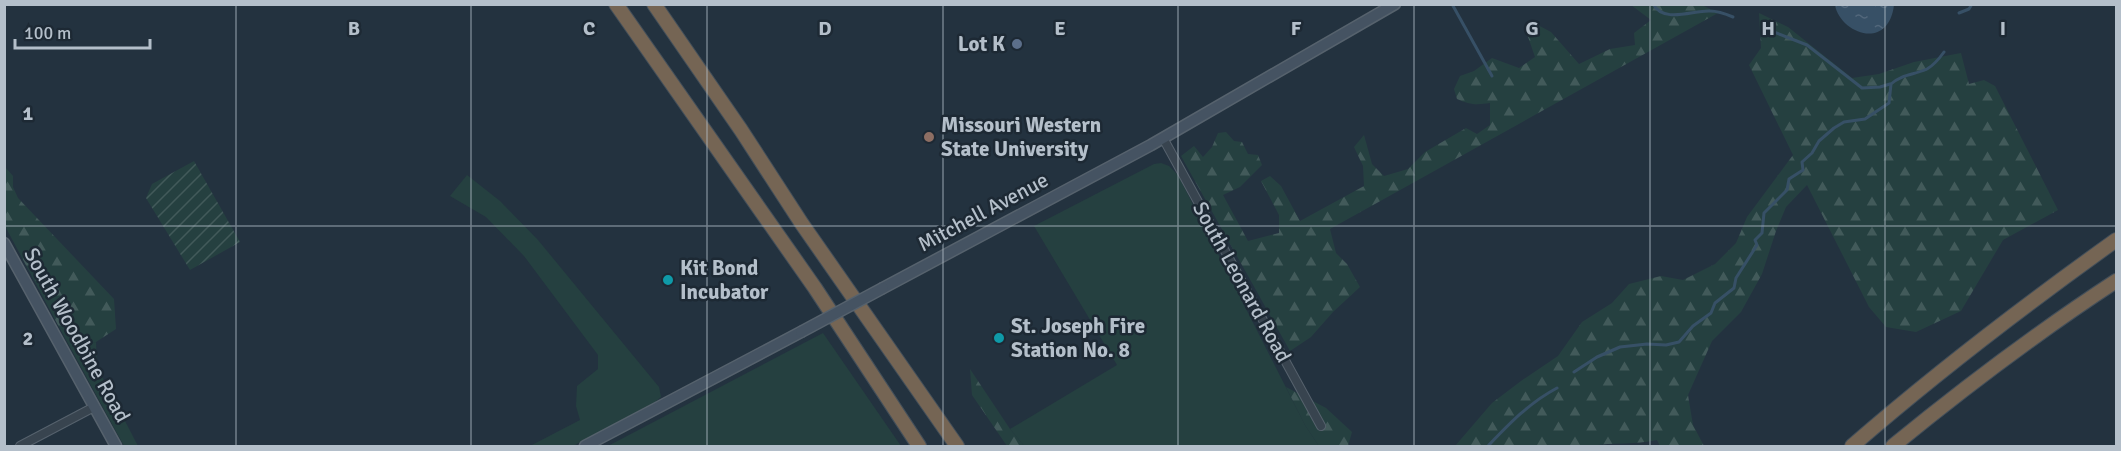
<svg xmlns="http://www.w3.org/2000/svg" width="2121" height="451" font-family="Signika,sans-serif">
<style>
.green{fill:#254040}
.forest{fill:url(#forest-firs)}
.garden{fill:url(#garden-furrows)}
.water{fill:url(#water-ripples)}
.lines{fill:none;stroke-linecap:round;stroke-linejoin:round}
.stream{stroke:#375066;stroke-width:3}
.street-casing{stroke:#56626d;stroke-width:10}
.secondary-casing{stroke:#56626d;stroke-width:13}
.highway-casing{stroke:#434f5a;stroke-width:16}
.street{stroke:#38444f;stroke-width:8}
.secondary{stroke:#455362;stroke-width:10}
.highway{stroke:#756554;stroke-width:14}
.secondary-bridge-casing{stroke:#56626d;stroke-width:13;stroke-linecap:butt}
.secondary-bridge{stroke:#455362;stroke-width:10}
.grid{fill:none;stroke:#b4bfca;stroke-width:1.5;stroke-opacity:0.55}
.service-dot{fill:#5c6f8a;stroke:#1d2934;stroke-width:2}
.education-dot{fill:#8d6e63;stroke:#1d2934;stroke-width:2}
.culture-dot{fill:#0f9aa8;stroke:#1d2934;stroke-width:2}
.labels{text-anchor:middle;stroke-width:5;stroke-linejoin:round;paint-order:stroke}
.poi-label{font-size:21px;font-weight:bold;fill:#b4bfca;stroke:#1d2934;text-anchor:start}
.street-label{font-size:21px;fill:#b4bfca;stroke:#1d2934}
.grid-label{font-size:20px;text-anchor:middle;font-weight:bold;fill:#b4bfca;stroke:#1d2934;stroke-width:5;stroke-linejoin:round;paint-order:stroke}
</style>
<defs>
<pattern id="forest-firs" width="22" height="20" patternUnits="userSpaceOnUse" patternTransform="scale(1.5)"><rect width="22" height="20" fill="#254040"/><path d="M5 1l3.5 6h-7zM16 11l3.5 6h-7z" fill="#425a5a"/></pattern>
<pattern id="garden-furrows" width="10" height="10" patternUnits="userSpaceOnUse" patternTransform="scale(1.5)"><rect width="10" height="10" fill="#254040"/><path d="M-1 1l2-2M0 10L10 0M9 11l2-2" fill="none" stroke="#425a5a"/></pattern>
<pattern id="water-ripples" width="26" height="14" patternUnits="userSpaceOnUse" patternTransform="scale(1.5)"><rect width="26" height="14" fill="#375066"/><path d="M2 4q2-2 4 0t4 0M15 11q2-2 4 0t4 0" fill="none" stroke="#52677b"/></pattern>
</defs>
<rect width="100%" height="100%" fill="#23323f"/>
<g class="green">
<path d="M1161,163L1169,166L1178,175L1305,425L1319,446H1024L1010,429L1117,365L1034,226L1154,164Z"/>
<path d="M467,175L500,201L538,240L659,387L661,397L655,402L573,446H530L580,420L576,406L577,386L598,369V355L524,256L486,217L450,196Z"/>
<path d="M59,327L84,344L96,342L97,367L138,446H124Z"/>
<path d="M823,333L901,446H608Z"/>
</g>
<g class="forest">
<path d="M1631,5H1702L1718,13L1330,229L1336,253L1347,264L1360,287L1333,312L1311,337L1290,351L1181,156L1194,146L1203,157L1212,147L1218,133L1226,132L1234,141L1242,142L1248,154L1258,155L1262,165L1240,187L1223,195L1248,241L1279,233V215L1261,181L1270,176L1281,186L1300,221L1364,186L1363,166L1354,147L1364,135L1372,164L1384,176L1408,169L1425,152L1466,128L1477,134L1490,125V103C1477,105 1470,105 1457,99L1454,89L1460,76L1474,71L1492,58L1519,68L1535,57L1526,31L1532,22L1551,32L1579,64L1610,49L1635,45L1634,33L1651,20Z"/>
<path d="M1759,13L1788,27L1852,78L1879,74L1914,62L1961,53L1969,84L1984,80L1995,86L2058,210L2003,240L1961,311L1916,332L1886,327L1869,307L1807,185L1786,207L1776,231L1762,274L1741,312L1712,341L1688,395L1693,425L1704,446H1660L1657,440C1635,445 1613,442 1591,446H1455L1492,403L1521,381L1558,356L1582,322L1612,303L1629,284L1661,276L1683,280L1715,264L1736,243L1747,217L1793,155L1749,65L1761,48Z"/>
<path d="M5,167L13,176V187L18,198L114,299L116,329L96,342L84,344L59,327L5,226Z"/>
<path d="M970,369L1010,429L1024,446H1007L972,395Z"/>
<path d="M1286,387L1326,408L1352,432L1348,446H1319L1305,425Z"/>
</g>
<path class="garden" d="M194,161L240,242L190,270L146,198L152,184Z"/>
<path class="water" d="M1835,5V4L1894,5C1888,52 1840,33 1835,5Z"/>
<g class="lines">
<g class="stream">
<path d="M1452,4L1492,76"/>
<path d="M1653,4C1664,24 1693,10 1710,11C1718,11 1726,14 1733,17"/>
<path d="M1959,13L1969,9L1972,4"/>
<path d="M1764,28L1807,45L1862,88L1880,87L1890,84"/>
<path d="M1574,372L1597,357L1620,347L1647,344L1666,345L1679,342L1693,326L1711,313L1715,303L1734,288L1736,278L1757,245L1755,240L1762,233L1764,213L1787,190L1789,179L1803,170L1802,162L1812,153L1819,141L1834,128L1844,122L1865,119L1889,103L1891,84C1902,74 1914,75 1927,69C1934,65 1939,59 1944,52"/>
<path d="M1488,446C1510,423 1529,403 1557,388"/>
</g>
<g class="street-casing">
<g id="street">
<path d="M1163,138L1321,426"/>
<path d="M20,446L94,407"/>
</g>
</g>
<g class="secondary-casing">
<g id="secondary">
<path d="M4,243L116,446"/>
<path d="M883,288L1151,145L1395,4"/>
<path d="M585,446L801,332"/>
</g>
</g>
<g class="highway-casing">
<g id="highway">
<path d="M616,4L815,288L919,446"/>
<path d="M654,4L741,130L802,224L957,446"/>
<path d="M1852,446C1936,373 2025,305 2116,240"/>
<path d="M1893,446C1965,387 2038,332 2116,281"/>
</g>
</g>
<use href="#street" class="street"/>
<use href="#secondary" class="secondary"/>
<use href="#highway" class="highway"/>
<g class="secondary-bridge-casing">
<path id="secondary-bridge" d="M801,332L883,288"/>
</g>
<use href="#secondary-bridge" class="secondary-bridge"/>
</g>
<path class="grid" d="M236,4V446M471,4V446M707,4V446M943,4V446M1178,4V446M1414,4V446M1650,4V446M1885,4V446M4,226H2116"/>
<circle class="service-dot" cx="1017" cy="44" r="6"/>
<circle class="education-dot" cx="929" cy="137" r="6"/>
<g class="culture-dot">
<circle cx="668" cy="280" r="6"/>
<circle cx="999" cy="338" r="6"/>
</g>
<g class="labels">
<g class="poi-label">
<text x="1005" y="51" text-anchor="end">Lot K</text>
<text x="941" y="132">Missouri Western<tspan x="941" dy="24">State University</tspan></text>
<text x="680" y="275">Kit Bond<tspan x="680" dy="24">Incubator</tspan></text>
<text x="1011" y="333">St. Joseph Fire<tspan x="1011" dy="24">Station No. 8</tspan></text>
</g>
<g class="street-label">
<text transform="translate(983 212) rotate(-28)" y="7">Mitchell Avenue</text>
<text transform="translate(1242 282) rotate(61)" y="7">South Leonard Road</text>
<text transform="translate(77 335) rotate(61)" y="7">South Woodbine Road</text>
</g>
</g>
<g class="grid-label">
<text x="354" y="35">B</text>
<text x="589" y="35">C</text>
<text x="825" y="35">D</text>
<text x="1060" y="35">E</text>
<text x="1296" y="35">F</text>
<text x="1532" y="35">G</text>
<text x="1768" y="35">H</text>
<text x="2003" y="35">I</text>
<text x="28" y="120">1</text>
<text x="28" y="345">2</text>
</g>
<rect width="2121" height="451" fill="none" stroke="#b4bfca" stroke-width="12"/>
<path d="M15 39v9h135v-9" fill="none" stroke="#b4bfca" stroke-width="3"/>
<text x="24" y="39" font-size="18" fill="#b4bfca" stroke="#1d2934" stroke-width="4.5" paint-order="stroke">100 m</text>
</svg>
